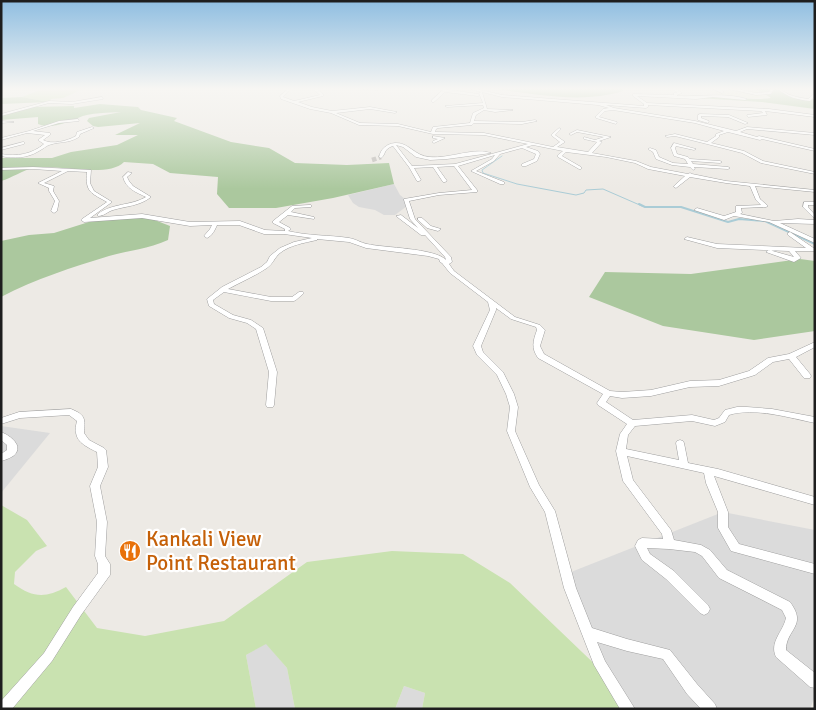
<svg xmlns="http://www.w3.org/2000/svg" width="816" height="710" font-family="Signika,sans-serif">
<style>
.residential{fill:#dbdbdb}
.farmland{fill:#e8ead2}
.grass{fill:#c9e2b0}
.forest{fill:#abc89e}
.lines{fill:none;stroke-linecap:round;stroke-linejoin:round}
.stream-far1{stroke:#aaccd6;stroke-width:1}
.stream{stroke:#aaccd6;stroke-width:2}
.minor-tunnel{stroke:#c4c1bd;stroke-width:4.5;stroke-dasharray:4.5 2.5;stroke-linecap:butt}
.minor-casing{stroke:#9f9f9f;stroke-width:1}
.minor{fill:#fff;fill-rule:evenodd}
.labels{text-anchor:middle;stroke-width:4.5;stroke-linejoin:round;paint-order:stroke}
.near-food-label{font-size:21px;fill:#c56008;stroke:#fff;text-anchor:start}
</style>
<rect width="100%" height="100%" fill="#edeae5"/>
<g class="residential">
<path d="M394,184L400,195L406,200L407,206L395,215H384L375,210L359,207L353,203L348,195Z"/>
<path d="M1,426L50,433L1,493Z"/>
<path d="M723,512L815,530V696L810,709H627L597,664L566,574Z"/>
<path d="M266,643L287,668L295,709H256L246,655Z"/>
<path d="M404,686L425,693L422,709H395Z"/>
</g>
<path class="farmland" d="M702,89H752L768,97L753,98L719,95Z"/>
<g class="grass">
<path d="M43,89H83L63,98L51,99L49,102L22,97Z"/>
<path d="M1,505L27,520L47,546L36,551L15,572L14,584C33,598 46,598 66,587L97,628L145,636L224,621L307,562L392,551L463,554L510,583L606,675L628,709H422L425,693L404,686L395,709H295L287,668L266,644L246,655L256,709H1Z"/>
</g>
<g class="forest">
<path d="M494,89H623V91C581,104 538,94 494,89Z"/>
<path d="M756,89H777L790,97L815,99V109L762,102L681,97C710,91 741,102 771,98Z"/>
<path d="M22,97L49,102L1,104V98Z"/>
<path d="M100,104L138,107L141,110L177,118L174,121L231,142L269,148L295,163L347,165L389,163L394,184L333,198L276,208H229L217,194L218,177L170,173L153,164L124,162C107,179 55,163 33,168C23,170 12,178 1,181V158H52L71,152L117,145L138,135H115L140,123L98,127L93,126L87,121L89,118L121,112C109,113 90,112 78,118C68,123 49,129 38,124V117L1,120V115L32,107L74,106V108Z"/>
<path d="M147,217L170,226L168,240C148,249 130,250 109,256C73,267 35,279 1,297V241L29,235L54,233L92,221Z"/>
<path d="M800,259L815,261V331L754,340L663,326L589,297L605,272L691,274Z"/>
</g>
<g class="lines">
<path class="stream-far1" d="M502,156L482,170L483,173L517,184L576,195L584,193L586,190L603,189L642,206"/>
<path class="stream" d="M639,204L645,207H681L728,222L739,219L765,221L815,244"/>
<path class="minor-tunnel" d="M372,160L381,157"/>
<g class="minor-casing">
<g id="minor">
<path d="M288,89H291L283,97L294,101L320,95L313,89H317L323,94V96L298,102L312,107L332,111L370,107L397,112L395,113L370,109L336,113L360,123L398,124L431,132L433,127L470,123L473,113L484,108L483,105L447,107L445,106L483,103L479,93L481,92L470,89H477L502,95L644,106V104L633,96V94L674,95V93H677L673,89H677L682,93L677,95V96C700,97 725,92 747,99L745,100L713,97L696,99L637,96L647,103L769,109L815,115V117L765,111L767,115L748,117L747,115L763,113L761,111L648,105V107L646,108L606,105L614,108L695,121L736,131L747,127L815,133V135L747,129L740,132L757,137L759,136L815,149V151L762,139L760,140L728,132L719,135V137L711,143L744,151L763,161L815,172V174L761,163L742,153L707,144L675,136L667,137L665,136L675,134L707,142L716,136V134L724,131L695,123L613,110L605,111L599,117L617,122L616,124L596,118V116L603,109L609,108L598,105L502,97L482,92L487,109L513,110L495,112L484,110L476,115L474,121L522,122L535,120L537,121L522,124L474,123L472,125L438,128L436,129L435,132L484,133L553,147L560,142L551,135L559,128L561,129L555,135L565,142L557,147L588,152L597,142L584,139V137L595,140L604,137L577,132L571,135L569,134L577,130L611,137L599,141L602,142L592,153L636,161L651,167L688,174L690,173L692,174L726,181L815,190V192L755,186L760,199L768,206L766,207L741,208L742,213L740,214L774,221L798,219L815,220V224L780,223L815,239V243L769,222L734,216L724,220L694,210L697,208L724,216L736,212V206L761,205L756,200L750,186L726,183L690,177L676,188L674,187V186L685,176L648,169L635,163L606,157L566,152L562,156L581,167V169H579L558,157V155L563,151L533,145L526,147L538,151L540,154L537,161L526,166H522V164L534,159L536,154L522,148L500,154L494,161L476,171L504,182V184H500L471,171L492,159L495,155L458,166L477,190V192L439,195L409,201L415,219L451,257L452,262L449,264L454,271L515,317L540,325L545,330L540,346L544,354L610,391L622,392L651,390L690,381L719,380L749,371L768,358L789,354L815,342V347L796,357L810,374L811,376L810,378H804L789,359L773,362L755,375L719,386L690,387L651,396L622,398L610,396L606,402L633,420L692,415L714,420L719,418L725,410L737,407H747L772,409L815,417V423C790,418 754,407 729,415L725,422L715,426L692,421L635,426L628,435L626,449L679,460L676,443L677,441L680,440L683,441L684,443L688,463L718,469L815,497V505L714,476L728,512V527L739,544L815,564V574L731,551L718,528V512L706,483L704,473L627,456L633,480L671,530L674,540L701,545L710,550L727,570L790,602C808,626 786,629 786,650L815,673V688L810,687L776,657C769,642 783,632 786,618L782,610L719,578L702,556L695,552L669,549L647,548L650,554L674,571L708,605L710,609L708,613L704,615L700,613L666,579L642,560L635,546L638,540L642,538L663,539L662,534L623,481L616,451L620,434L627,424L598,405L597,403L603,394L538,358C531,348 533,341 537,330L536,327L511,319L496,308V310L481,346L483,352L503,372L514,394L518,407L515,431L539,485L555,511L576,588L592,628L627,639L670,650L697,684L715,704L717,709H701L687,694L663,659L627,651L597,642L605,661L635,709H620L594,665L564,588L545,512L530,487L507,431L510,407L506,394L497,375L477,355L473,346L490,310L488,302L450,273L442,263L440,262L439,259L428,256L366,248L349,242L317,239V240C304,243 290,245 280,253C274,258 273,264 267,268C255,276 241,282 228,289L271,297H292L299,292H303L304,293L296,300L294,301H271L224,292L213,300L214,304L233,315L251,320L263,328L277,372L274,405L273,407H267L266,405L269,372L256,329L247,323L229,318L209,306L207,299L222,287L261,267L267,262L270,256L280,248L294,242L312,238L284,234H264L239,225H217C215,230 212,236 207,238L204,236L210,229L212,225L190,226L142,218L84,222L81,220L82,219L107,202C91,193 85,192 87,172L68,171L44,183L54,186L53,191L59,201L57,211L54,213L51,211L55,201L49,191V188L38,183L62,171L33,169L1,170V168L33,167L91,170L90,183L94,191L112,202L90,218L142,214L190,222L240,221L265,230L285,231V229L273,223V221L292,206L309,205H311V207L295,208L291,212L314,217V219L288,215L279,222L290,228L291,229L288,231C308,236 329,235 349,238C356,239 361,243 367,244C384,248 435,248 446,260L445,257L425,235H421L396,216L401,215L418,228L410,219L404,200V199L439,193L472,190L454,166L437,167L447,181L445,182H443L433,167L414,168L421,180L419,181H417L409,167L393,146C383,149 386,155 381,158L379,157C381,149 386,144 395,143C409,142 414,156 430,157C449,159 474,147 491,153L447,159L430,160L416,157L403,147L396,145L412,166L455,164L528,144L484,135L433,134L398,126L359,125L331,113L310,109L281,99L280,96Z"/>
<path d="M363,89H379L378,90Z"/>
<path d="M444,89L478,94L480,95L478,96L445,92L434,102H432V100Z"/>
<path d="M713,89H718L724,92L722,93Z"/>
<path d="M729,89H737L756,93L769,92L771,89H774L771,94L756,95Z"/>
<path d="M778,89C783,90 785,93 790,95C796,97 802,98 808,99L815,93V96L810,101C798,100 787,97 778,89Z"/>
<path d="M102,97L103,99L72,104L49,103L1,116V114L49,101L72,102Z"/>
<path d="M700,114L729,115L748,123L745,124L728,117L701,116V118L709,121L708,123L698,120V115Z"/>
<path d="M78,119L79,121L59,123L33,131L50,133V135L43,140C52,145 67,141 76,136L77,132L92,127L94,128L80,134L79,137C67,144 61,141 49,145C46,146 43,149 39,151C28,158 14,159 1,156V154C17,157 32,154 44,144L38,140L45,135L27,133L1,140V138L29,131L59,121Z"/>
<path d="M1,121L14,122L1,123Z"/>
<path d="M433,136L445,138L434,143L432,142L433,141L438,139L433,138Z"/>
<path d="M23,142H24V144L1,150V148Z"/>
<path d="M674,143L696,149L694,150L676,146L675,148L677,154L688,157L690,159L720,161L722,162L720,163L691,161L693,164L728,167L730,168L728,169L694,167L695,169L693,170L690,167L672,165L656,159L653,152L648,149L650,148L656,150L659,157L673,163L688,164L685,159L674,156L671,148Z"/>
<path d="M128,172L132,173L127,177L129,181L133,186L151,197C140,206 126,206 113,210C107,212 104,216 98,216V214C112,203 131,206 146,197C136,192 126,189 123,177Z"/>
<path d="M804,202H815V205H808V207L815,215V219L803,207Z"/>
<path d="M418,218H422L431,226L441,229L438,231L427,228L418,220Z"/>
<path d="M790,232L815,249V251H795L801,258L794,262L766,252L769,250L794,257L789,251L717,248L684,239L687,237L717,244L806,248L788,235V233Z"/>
<path d="M71,409C86,415 85,419 84,433L89,440L104,448L106,450L108,467L100,486L107,522L105,556L110,564V575L81,615L52,661L12,709H1V701L44,653L73,607L98,573V564L95,556L97,522L90,486L98,467L97,452C89,448 77,443 76,433C75,430 76,425 77,421L69,415L20,418L1,424V418L19,412Z"/>
<path d="M1,432C9,435 22,444 16,453C14,457 5,460 1,461V454L7,450V445L1,440Z"/>
</g>
</g>
<use href="#minor" class="minor"/>
</g>
<linearGradient id="sky" x2="0" y2="1"><stop stop-color="#8fbee1"/><stop offset="0.47" stop-color="#f7f6f3"/><stop offset="1" stop-color="#f7f6f3" stop-opacity="0"/></linearGradient>
<rect width="816" height="189" fill="url(#sky)"/>
<defs>
<g id="restaurant-disc" transform="scale(1.125)"><circle r="9.5" fill="#e8710a" stroke="#fff"/><path d="M-5-6h1v4h1v-4h1v4h1v-4h1v5L-1.5 .5V6h-2V.5L-5-1ZM5-6V6H3V1.5H1.5Q1.5-4 5-6Z" fill="#fff"/></g>
</defs>
<g fill-rule="evenodd">
<use href="#restaurant-disc" x="130" y="551"/>
</g>
<g class="labels">
<g class="near-food-label">
<text x="146" y="546">Kankali View<tspan x="146" dy="24">Point Restaurant</tspan></text>
</g>
</g>
<rect width="816" height="710" fill="none" stroke="#1e1e1e" stroke-width="5"/>
</svg>
